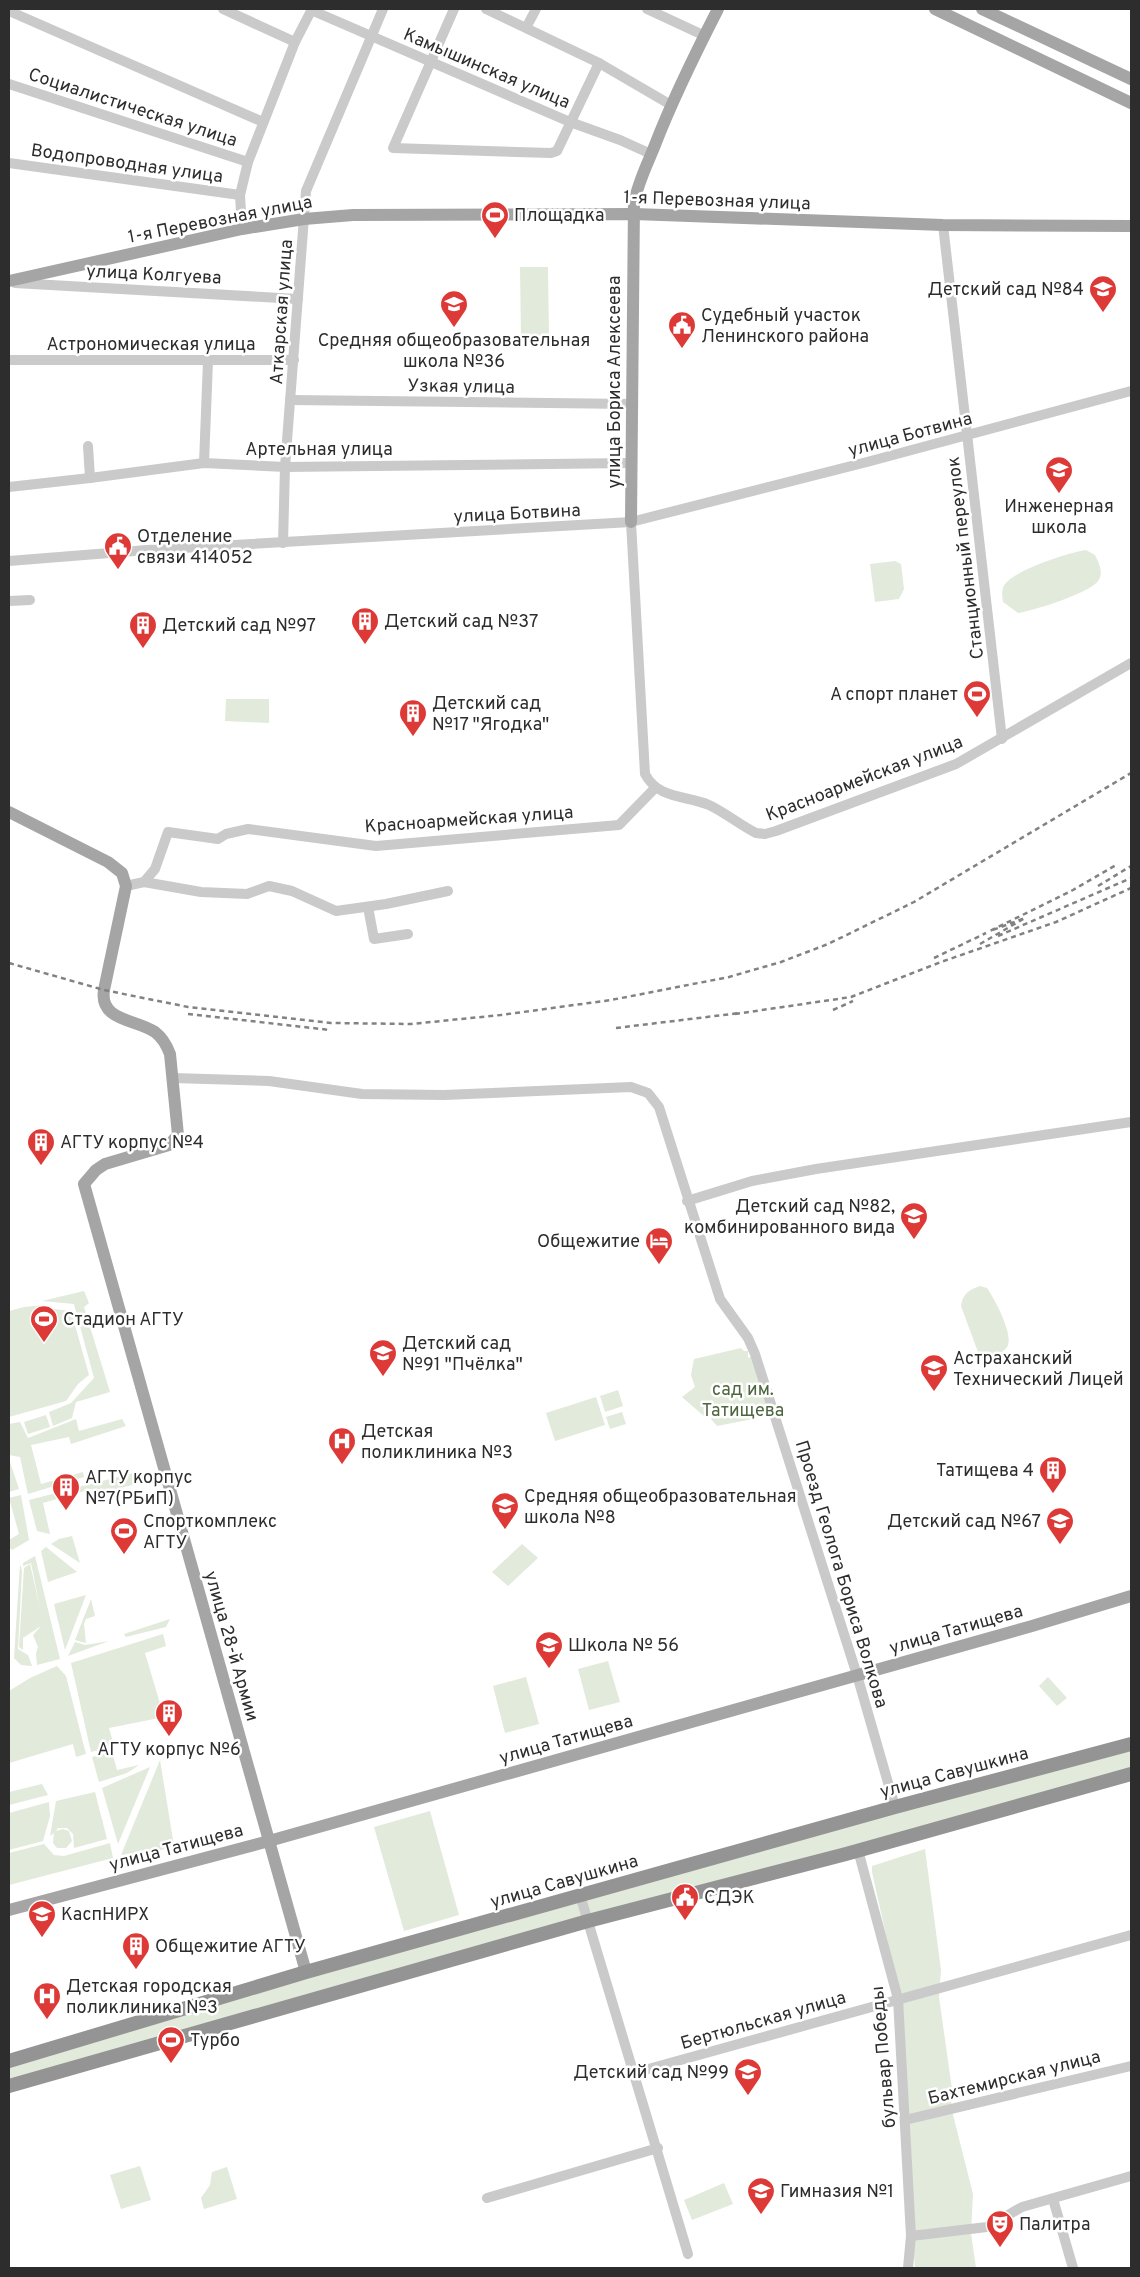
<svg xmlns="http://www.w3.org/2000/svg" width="1140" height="2277" font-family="Overpass,sans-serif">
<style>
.green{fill:#e2eadb}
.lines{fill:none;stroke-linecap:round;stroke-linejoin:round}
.minor{stroke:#cacaca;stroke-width:10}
.major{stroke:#a5a5a5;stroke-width:12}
.highway{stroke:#949494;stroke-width:14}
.rail{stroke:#828282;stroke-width:2.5;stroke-dasharray:5 4;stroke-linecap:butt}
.labels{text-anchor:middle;stroke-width:5;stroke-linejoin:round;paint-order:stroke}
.street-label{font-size:18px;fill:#2d2d2d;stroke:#fff}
.poi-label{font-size:18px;fill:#2d2d2d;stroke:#fff;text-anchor:start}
.park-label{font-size:18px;fill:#4c663d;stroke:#fff}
</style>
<rect width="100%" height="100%" fill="#fff"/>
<g class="green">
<path d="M520,267H548L549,337H521Z"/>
<path d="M1086,550L1095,555C1099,563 1104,573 1098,581C1090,593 1033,611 1018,613L1003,602C1002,595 1001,588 1006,583C1018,569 1067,553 1086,550Z"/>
<path d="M895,561L901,564L904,589L899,599L875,602L870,564Z"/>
<path d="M226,699H269V723L225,721Z"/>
<path d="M980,1286L987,1288C994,1298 1015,1336 1007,1347C1003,1353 996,1355 990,1358L978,1352L961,1306C963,1293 969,1290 980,1286Z"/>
<path d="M84,1291L89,1303L84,1307L110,1392L76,1402L72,1418L53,1426L49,1412L71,1403L94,1378L74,1304L42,1301Z"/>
<path d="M44,1305L54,1309L71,1311L89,1375L78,1384L66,1401L9,1417V1311L24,1307Z"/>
<path d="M741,1348L744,1351H748V1358L753,1356L768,1409L758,1418L717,1426L711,1419L715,1411L705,1417L682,1397L695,1387L691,1375L694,1359Z"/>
<path d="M618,1390L623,1406L605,1412L600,1396Z"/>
<path d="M596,1397L605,1425L555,1441L546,1413Z"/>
<path d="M622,1412L626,1424L610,1429L606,1417Z"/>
<path d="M46,1415L50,1427L28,1434L24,1422Z"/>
<path d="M76,1419L79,1431L122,1419L126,1426L71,1444L69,1437L31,1445L41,1484L83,1472L84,1477L28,1494L20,1457L9,1455V1424L20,1422L28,1438Z"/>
<path d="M9,1459L19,1489L9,1492Z"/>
<path d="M137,1472L140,1483L105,1492L91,1489L43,1503L50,1534L37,1531L29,1500Z"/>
<path d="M21,1495L29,1540L12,1550L9,1547V1540L19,1534L9,1498Z"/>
<path d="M72,1536L80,1563L51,1544L59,1539Z"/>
<path d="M522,1544L538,1558L508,1586L492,1572Z"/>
<path d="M46,1547L77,1572L48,1582L41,1551Z"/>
<path d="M35,1556L60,1659L37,1665L36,1654L38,1647L33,1635L41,1626L23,1638V1650L19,1647L24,1568L30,1564L40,1608L31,1563L23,1566V1563Z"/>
<path d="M20,1564L22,1571L18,1649L28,1655L32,1666L21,1665L14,1658Z"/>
<path d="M86,1595L65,1650L54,1604Z"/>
<path d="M91,1599L95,1616L86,1619L84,1624L86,1643L75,1640Z"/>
<path d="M170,1619L166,1627L126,1637L124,1634Z"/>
<path d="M163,1634L166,1646L145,1653L164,1717L109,1728L114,1746L91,1752L71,1663Z"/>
<path d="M109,1641L68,1656L75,1642L85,1645Z"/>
<path d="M608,1661L620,1702L589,1710L578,1669Z"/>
<path d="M57,1666L66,1676L86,1754L76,1757L73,1744L9,1763V1691L30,1678Z"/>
<path d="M526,1677L539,1724L505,1733L493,1686Z"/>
<path d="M1048,1677L1067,1698L1057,1706L1039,1686Z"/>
<path d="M1131,1744V1774L9,2083V2065L580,1895Z"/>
<path d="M112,1752L117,1770L139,1765L127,1773L99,1782L92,1757Z"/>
<path d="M160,1760L174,1846L138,1857L130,1854L121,1855Z"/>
<path d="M150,1767L118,1844L102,1788Z"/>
<path d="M42,1784L48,1795L9,1805V1792Z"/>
<path d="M95,1792L107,1839L74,1848L73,1834L67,1828H58L56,1831L63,1829L69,1831L72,1841L66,1848H57L53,1843L54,1833L50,1836L56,1801Z"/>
<path d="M49,1802L50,1816L43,1841L9,1850V1813Z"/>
<path d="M430,1811L459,1915L404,1931L374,1827Z"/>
<path d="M110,1843L113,1858L9,1885V1853L44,1844L54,1855L64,1856Z"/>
<path d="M925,1849L941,1970L939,1997L952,2089L951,2107L973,2194L971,2233L976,2268H915L890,1953L872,1872V1866Z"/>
<path d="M140,2166L151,2200L121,2209L110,2175Z"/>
<path d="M227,2167L237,2199L204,2209L201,2198L210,2185L212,2172Z"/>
<path d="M724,2183L733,2204L692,2220L684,2200Z"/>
</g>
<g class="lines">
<g class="minor">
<path d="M223,9L295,42"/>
<path d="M454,9L393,148L551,153L557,151L599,63L486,9"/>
<path d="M647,9L703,35"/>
<path d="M311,10L570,122L620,140L651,154"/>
<path d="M9,11L263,122"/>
<path d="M527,26L536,9"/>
<path d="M599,63L671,105"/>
<path d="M9,84L248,162"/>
<path d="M9,163L240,195"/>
<path d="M943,225L1002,739"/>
<path d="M242,229L240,195L248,162L295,42L312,9"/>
<path d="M15,283L298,299"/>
<path d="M9,360H294"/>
<path d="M290,400L631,404"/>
<path d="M88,446L90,478"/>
<path d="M204,463L208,361"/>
<path d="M9,487L90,478L204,463L285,467L630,463"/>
<path d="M631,522L645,774C659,800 686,795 709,805C726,813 740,825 756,833L765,834L776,831L956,764L1131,663"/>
<path d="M283,543L285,467L306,191L383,9"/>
<path d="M9,561L147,550L631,522L867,462L1131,391"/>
<path d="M9,601L30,600"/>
<path d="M144,882L201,892L247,894L269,886L292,891L336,911L386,904L448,891"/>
<path d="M126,886L144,882L155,869L168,832L218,839L226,834L248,829L376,846L619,825L655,788"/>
<path d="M368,907L374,939L408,934"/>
<path d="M173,1078L269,1081L362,1094L444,1095L631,1087L648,1093L659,1107L720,1299L748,1338L755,1354L857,1675L895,1807"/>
<path d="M687,1201L752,1181L816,1169L1131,1122"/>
<path d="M858,1850L898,1999L911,2236L908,2268"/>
<path d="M580,1895L688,2254"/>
<path d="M634,2073L1131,1935"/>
<path d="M905,2120L1131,2066"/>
<path d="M487,2198L658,2148"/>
<path d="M1053,2199L1073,2268"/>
<path d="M911,2236L987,2227L1022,2207L1131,2176"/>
</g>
<g class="major">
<path d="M935,9L1131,103"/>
<path d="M982,9L1131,79"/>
<path d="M9,281L242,229L304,219L353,215L634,214L943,225L1131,226"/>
<path d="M631,522L634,203C638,182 647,165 655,145C673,98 695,54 718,9"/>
<path d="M9,812L108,862L122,873L126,886L104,990C99,1021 136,1019 155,1032C163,1038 167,1046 170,1054L178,1135L169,1145L105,1164L96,1170L84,1184L306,1972"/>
<path d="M9,1910L269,1841L1032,1626L1131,1596"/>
</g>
<g class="highway">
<path d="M9,2061L306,1972L895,1807L1131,1744"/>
<path d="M9,2086L588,1921L846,1854L1131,1774"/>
</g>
<g class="rail">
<path d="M1098,886L1131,866"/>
<path d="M998,936L1131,878"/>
<path d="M980,944L1025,918L990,931L1073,890L1116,865"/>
<path d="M934,958L986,933"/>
<path d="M9,963L104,990L188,1007L331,1023L411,1024L501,1015L611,1000L729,977L781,962L828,944L914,902L1131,773"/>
<path d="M833,1010L853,1001"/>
<path d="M188,1014L330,1030"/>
<path d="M735,1014L851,997L941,962L1056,922L1131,888"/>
<path d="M616,1028L740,1013"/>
</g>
</g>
<defs>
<g id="stadium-pin" transform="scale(1.4375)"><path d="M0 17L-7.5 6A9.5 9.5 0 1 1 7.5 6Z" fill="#dd3936" stroke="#fff"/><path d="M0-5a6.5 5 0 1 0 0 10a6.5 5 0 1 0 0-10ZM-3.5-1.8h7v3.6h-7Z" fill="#fff"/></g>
<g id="school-pin" transform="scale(1.4375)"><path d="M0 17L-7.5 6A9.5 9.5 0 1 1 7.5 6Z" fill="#dd3936" stroke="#fff"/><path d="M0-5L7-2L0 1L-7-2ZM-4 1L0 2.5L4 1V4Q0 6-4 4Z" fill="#fff"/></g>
<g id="civic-pin" transform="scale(1.4375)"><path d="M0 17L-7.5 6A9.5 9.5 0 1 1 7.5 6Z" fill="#dd3936" stroke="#fff"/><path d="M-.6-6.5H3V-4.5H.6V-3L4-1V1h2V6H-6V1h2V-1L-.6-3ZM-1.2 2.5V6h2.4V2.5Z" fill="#fff"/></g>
<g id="building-pin" transform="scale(1.4375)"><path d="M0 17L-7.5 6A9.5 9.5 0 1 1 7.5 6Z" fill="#dd3936" stroke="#fff"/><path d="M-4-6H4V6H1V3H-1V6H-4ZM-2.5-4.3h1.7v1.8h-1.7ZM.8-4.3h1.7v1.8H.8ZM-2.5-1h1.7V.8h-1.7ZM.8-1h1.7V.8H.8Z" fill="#fff"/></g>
<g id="hotel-pin" transform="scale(1.4375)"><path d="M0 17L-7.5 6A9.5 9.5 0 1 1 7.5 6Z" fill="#dd3936" stroke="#fff"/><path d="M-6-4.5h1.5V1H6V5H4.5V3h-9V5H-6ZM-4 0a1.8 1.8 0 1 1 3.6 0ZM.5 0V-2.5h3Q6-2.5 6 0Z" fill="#fff"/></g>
<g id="hospital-pin" transform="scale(1.4375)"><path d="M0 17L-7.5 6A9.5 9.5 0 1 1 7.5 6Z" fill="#dd3936" stroke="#fff"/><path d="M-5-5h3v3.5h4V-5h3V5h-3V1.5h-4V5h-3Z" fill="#fff"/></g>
<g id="university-pin" transform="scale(1.4375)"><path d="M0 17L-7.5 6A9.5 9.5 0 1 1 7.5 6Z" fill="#dd3936" stroke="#fff"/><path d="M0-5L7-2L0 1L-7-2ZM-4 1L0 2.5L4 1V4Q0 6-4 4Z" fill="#fff"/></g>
<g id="theatre-pin" transform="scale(1.4375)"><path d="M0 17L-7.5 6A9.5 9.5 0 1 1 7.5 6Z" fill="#dd3936" stroke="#fff"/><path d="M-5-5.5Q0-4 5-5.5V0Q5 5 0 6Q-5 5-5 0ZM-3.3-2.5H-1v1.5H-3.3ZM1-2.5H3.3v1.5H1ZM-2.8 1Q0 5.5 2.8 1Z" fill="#fff"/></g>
</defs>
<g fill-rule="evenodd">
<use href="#stadium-pin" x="495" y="215"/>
<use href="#school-pin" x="1103" y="289"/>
<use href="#school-pin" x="454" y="304"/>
<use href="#civic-pin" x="682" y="325"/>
<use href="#school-pin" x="1059" y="470"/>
<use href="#civic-pin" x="118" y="546"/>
<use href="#building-pin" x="365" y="621"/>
<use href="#building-pin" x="143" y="625"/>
<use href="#stadium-pin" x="977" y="694"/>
<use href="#building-pin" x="413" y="713"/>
<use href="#building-pin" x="41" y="1142"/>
<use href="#school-pin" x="914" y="1216"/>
<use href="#hotel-pin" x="659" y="1241"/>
<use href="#stadium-pin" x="44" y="1319"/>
<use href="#school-pin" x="383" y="1353"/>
<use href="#school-pin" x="934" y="1368"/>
<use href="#hospital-pin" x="342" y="1441"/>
<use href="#building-pin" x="1053" y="1470"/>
<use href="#building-pin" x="66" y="1487"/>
<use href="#school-pin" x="505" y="1506"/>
<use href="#school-pin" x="1060" y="1521"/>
<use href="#stadium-pin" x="124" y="1531"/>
<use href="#school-pin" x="549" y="1645"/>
<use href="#building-pin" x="169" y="1713"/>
<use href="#civic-pin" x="685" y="1897"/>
<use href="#university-pin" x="42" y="1914"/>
<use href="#building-pin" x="136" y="1946"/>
<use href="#hospital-pin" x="47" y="1996"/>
<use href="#stadium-pin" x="171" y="2040"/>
<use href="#school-pin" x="748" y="2072"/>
<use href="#school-pin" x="761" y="2191"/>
<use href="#theatre-pin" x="1000" y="2224"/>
</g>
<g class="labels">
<g class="street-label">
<text transform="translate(487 68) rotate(23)" y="6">Камышинская улица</text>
<text transform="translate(133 107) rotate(18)" y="6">Социалистическая улица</text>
<text transform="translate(127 163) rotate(8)" y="6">Водопроводная улица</text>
<text transform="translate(717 200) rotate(2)" y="6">1-я Перевозная улица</text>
<text transform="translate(220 219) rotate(-11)" y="6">1-я Перевозная улица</text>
<text transform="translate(154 274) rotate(3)" y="6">улица Колгуева</text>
<text transform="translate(281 312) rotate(-86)" y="6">Аткарская улица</text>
<text x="151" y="350">Астрономическая улица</text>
<text transform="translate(614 382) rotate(-90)" y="6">улица Бориса Алексеева</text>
<text transform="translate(461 386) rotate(1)" y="6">Узкая улица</text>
<text transform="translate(910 434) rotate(-15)" y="6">улица Ботвина</text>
<text x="319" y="455">Артельная улица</text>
<text transform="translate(517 513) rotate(-3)" y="6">улица Ботвина</text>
<text transform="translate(965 558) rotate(-97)" y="6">Станционный переулок</text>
<text transform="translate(864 778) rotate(-21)" y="6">Красноармейская улица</text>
<text transform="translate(469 819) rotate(-4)" y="6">Красноармейская улица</text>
<text transform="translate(842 1574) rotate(73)" y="6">Проезд Геолога Бориса Волкова</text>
<text transform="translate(956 1629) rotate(-16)" y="6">улица Татищева</text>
<text transform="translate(232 1646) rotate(74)" y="6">улица 28-й Армии</text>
<text transform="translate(566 1739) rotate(-16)" y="6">улица Татищева</text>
<text transform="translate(954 1772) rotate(-15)" y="6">улица Савушкина</text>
<text transform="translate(176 1847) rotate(-15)" y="6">улица Татищева</text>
<text transform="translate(564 1881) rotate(-16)" y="6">улица Савушкина</text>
<text transform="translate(763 2020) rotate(-16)" y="6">Бертюльская улица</text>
<text transform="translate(883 2057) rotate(-95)" y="6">бульвар Победы</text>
<text transform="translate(1014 2077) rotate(-14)" y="6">Бахтемирская улица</text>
</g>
<g class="poi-label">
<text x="514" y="221">Площадка</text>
<text x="1084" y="295" text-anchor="end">Детский сад №84</text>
<text x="701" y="321">Судебный участок<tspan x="701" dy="21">Ленинского района</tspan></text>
<text x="454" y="346" text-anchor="middle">Средняя общеобразовательная<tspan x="454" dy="21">школа №36</tspan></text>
<text x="1059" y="512" text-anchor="middle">Инженерная<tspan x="1059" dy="21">школа</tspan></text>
<text x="137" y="542">Отделение<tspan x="137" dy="21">связи 414052</tspan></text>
<text x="384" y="627">Детский сад №37</text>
<text x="162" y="631">Детский сад №97</text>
<text x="958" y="700" text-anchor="end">А спорт планет</text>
<text x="432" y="709">Детский сад<tspan x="432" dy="21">№17 "Ягодка"</tspan></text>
<text x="60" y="1148">АГТУ корпус №4</text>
<text x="895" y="1212" text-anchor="end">Детский сад №82,<tspan x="895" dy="21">комбинированного вида</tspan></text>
<text x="640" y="1247" text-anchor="end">Общежитие</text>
<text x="63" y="1325">Стадион АГТУ</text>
<text x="402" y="1349">Детский сад<tspan x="402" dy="21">№91 "Пчёлка"</tspan></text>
<text x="953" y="1364">Астраханский<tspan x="953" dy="21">Технический Лицей</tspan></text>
<text x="361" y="1437">Детская<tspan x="361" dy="21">поликлиника №3</tspan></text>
<text x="1034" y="1476" text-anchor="end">Татищева 4</text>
<text x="85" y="1483">АГТУ корпус<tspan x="85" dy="21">№7(РБиП)</tspan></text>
<text x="524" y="1502">Средняя общеобразовательная<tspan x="524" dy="21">школа №8</tspan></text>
<text x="143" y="1527">Спорткомплекс<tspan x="143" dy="21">АГТУ</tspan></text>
<text x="1041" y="1527" text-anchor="end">Детский сад №67</text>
<text x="568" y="1651">Школа № 56</text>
<text x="169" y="1755" text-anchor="middle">АГТУ корпус №6</text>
<text x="704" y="1903">СДЭК</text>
<text x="61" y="1920">КаспНИРХ</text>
<text x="155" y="1952">Общежитие АГТУ</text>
<text x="66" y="1992">Детская городская<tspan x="66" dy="21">поликлиника №3</tspan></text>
<text x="190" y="2046">Турбо</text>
<text x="729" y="2078" text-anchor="end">Детский сад №99</text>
<text x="780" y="2197">Гимназия №1</text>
<text x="1019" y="2230">Палитра</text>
</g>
<g class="park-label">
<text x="743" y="1395">сад им.<tspan x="743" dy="21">Татищева</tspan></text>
</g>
</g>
<rect width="1140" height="2277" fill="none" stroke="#2d2d2d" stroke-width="20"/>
</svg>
